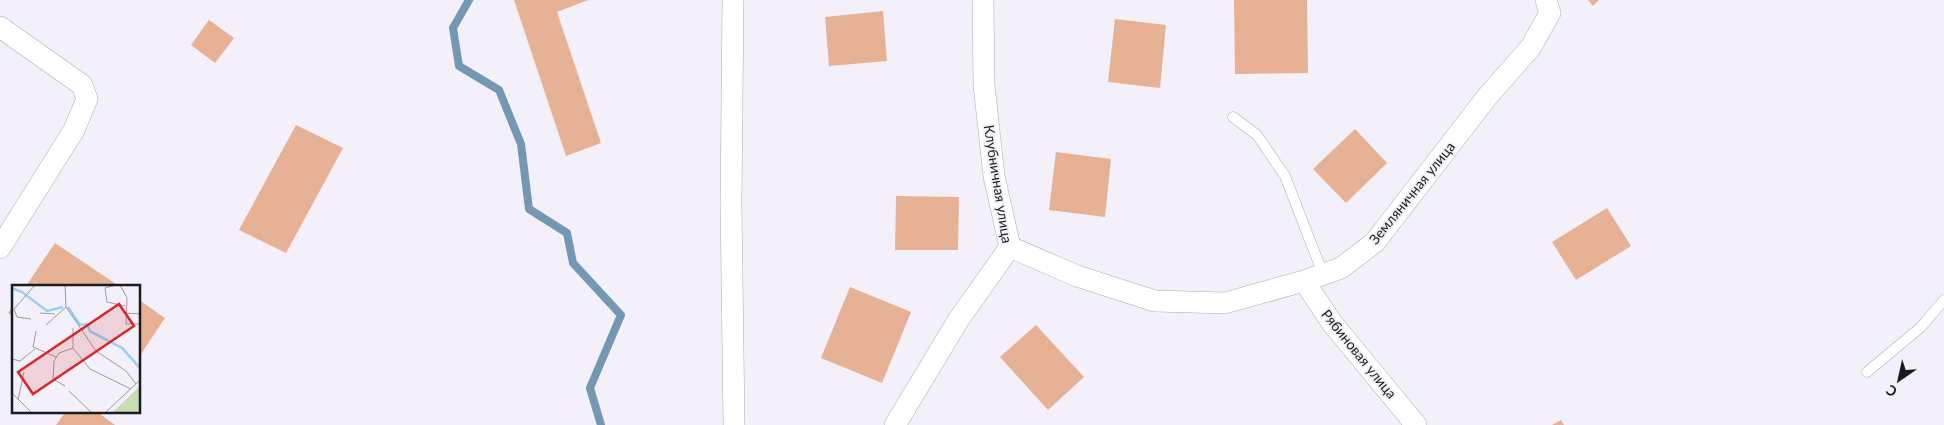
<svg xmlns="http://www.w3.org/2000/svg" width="1944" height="425" font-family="Lato,sans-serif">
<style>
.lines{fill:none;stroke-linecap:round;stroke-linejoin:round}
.stream{stroke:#7598b2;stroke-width:8}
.building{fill:#e6b195}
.lane-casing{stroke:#acaab2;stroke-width:11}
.street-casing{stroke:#acaab2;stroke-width:22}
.lane{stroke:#fff;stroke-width:10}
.street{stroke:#fff;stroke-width:21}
.labels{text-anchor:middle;stroke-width:4;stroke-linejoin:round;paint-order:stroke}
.street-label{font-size:14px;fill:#1b1b1e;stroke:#f3f0f9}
.inset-river{fill:none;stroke:#9ccdf2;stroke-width:2.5}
.inset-road{fill:none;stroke:#9d9ba1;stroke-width:1}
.view{fill:#d62828;fill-opacity:0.15;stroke:#d62828;stroke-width:2.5}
.inset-edge{fill:none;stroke:#1b1b1e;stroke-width:2.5}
</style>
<rect width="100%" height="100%" fill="#f3f0f9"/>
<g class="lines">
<path class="stream" d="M469,0L453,28L459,66L499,90L521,144L529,209L567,233L573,263L621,315L590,388L601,425"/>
</g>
<g class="building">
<path d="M514,0H588L557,12L601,143L566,156Z"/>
<path d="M1234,0H1307L1308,73L1235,74Z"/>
<path d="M1588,0H1599L1593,6Z"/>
<path d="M883,11L887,61L829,66L825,17Z"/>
<path d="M1115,19L1166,25L1160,88L1108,82Z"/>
<path d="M209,20L234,38L215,63L191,45Z"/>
<path d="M296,125L343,148L286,253L239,230Z"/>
<path d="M1355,129L1387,163L1346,203L1313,169Z"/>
<path d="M1056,152L1111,159L1105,217L1049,210Z"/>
<path d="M896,196L959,197L958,250H895Z"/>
<path d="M1607,208L1631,246L1576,280L1552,242Z"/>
<path d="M55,243L119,286H26Z"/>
<path d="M850,287L911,312L882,383L821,358Z"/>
<path d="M139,300L165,318L139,357Z"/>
<path d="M14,304V317L8,313Z"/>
<path d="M1036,325L1084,377L1048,410L1000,357Z"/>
<path d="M66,411H96L115,425H56Z"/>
<path d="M1561,420L1564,425H1552Z"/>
</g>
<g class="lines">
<g class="lane-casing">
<g id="lane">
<path d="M1233,117L1257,135L1285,176L1323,274"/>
<path d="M1867,372L1921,327L1944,300"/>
</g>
</g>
<g class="street-casing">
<g id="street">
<path d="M733,0L731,203L734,425"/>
<path d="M0,27L82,85L87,99L74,130L0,248"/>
<path d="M1010,247L1077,276L1155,301L1225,303L1304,281L1341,268L1375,242L1487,97L1531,47L1550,13L1546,0"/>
<path d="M1304,281L1332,323L1416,425"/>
<path d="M895,425L959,319L1010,247L994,176L984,85L983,0"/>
</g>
</g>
<use href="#lane" class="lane"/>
<use href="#street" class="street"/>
</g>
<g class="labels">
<g class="street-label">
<text transform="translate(998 184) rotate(81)" y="5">Клубничная улица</text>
<text transform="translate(1412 193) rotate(-51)" y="5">Земляничная улица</text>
<text transform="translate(1359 354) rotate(51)" y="5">Рябиновая улица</text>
</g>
</g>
<g transform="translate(12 285)">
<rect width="128" height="128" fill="#f3f0f9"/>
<path d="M127,102V127H100L104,124Z" fill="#c9ddb7"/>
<path class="inset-river" d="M0,3L10,7L35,26L51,22M56,22L68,40L75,39L78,46L110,63L128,83"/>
<path class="inset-road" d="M53,0L54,22L84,66L114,86L124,99M104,0L93,3L95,17L113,21M108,0L115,13L114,39H128M28,28L43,29M113,28L128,29M19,34L5,32L2,24L23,0M34,40L54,22M0,41V70M61,43V63L78,84L119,104M24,46L21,62L44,72M0,74L8,76L23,64M53,101L41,94L42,76L47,68L61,63M57,106L79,127M0,108L19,127M6,115L12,87M94,127L128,95"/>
<path class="view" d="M107,19L122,41L21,109L6,87Z"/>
<rect width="128" height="128" class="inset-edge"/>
</g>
<g transform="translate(1899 380) rotate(214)" stroke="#f3f0f9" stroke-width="4" paint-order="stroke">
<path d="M0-4L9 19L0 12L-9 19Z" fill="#1b1b1e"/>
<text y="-8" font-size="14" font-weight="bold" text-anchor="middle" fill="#1b1b1e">С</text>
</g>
</svg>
